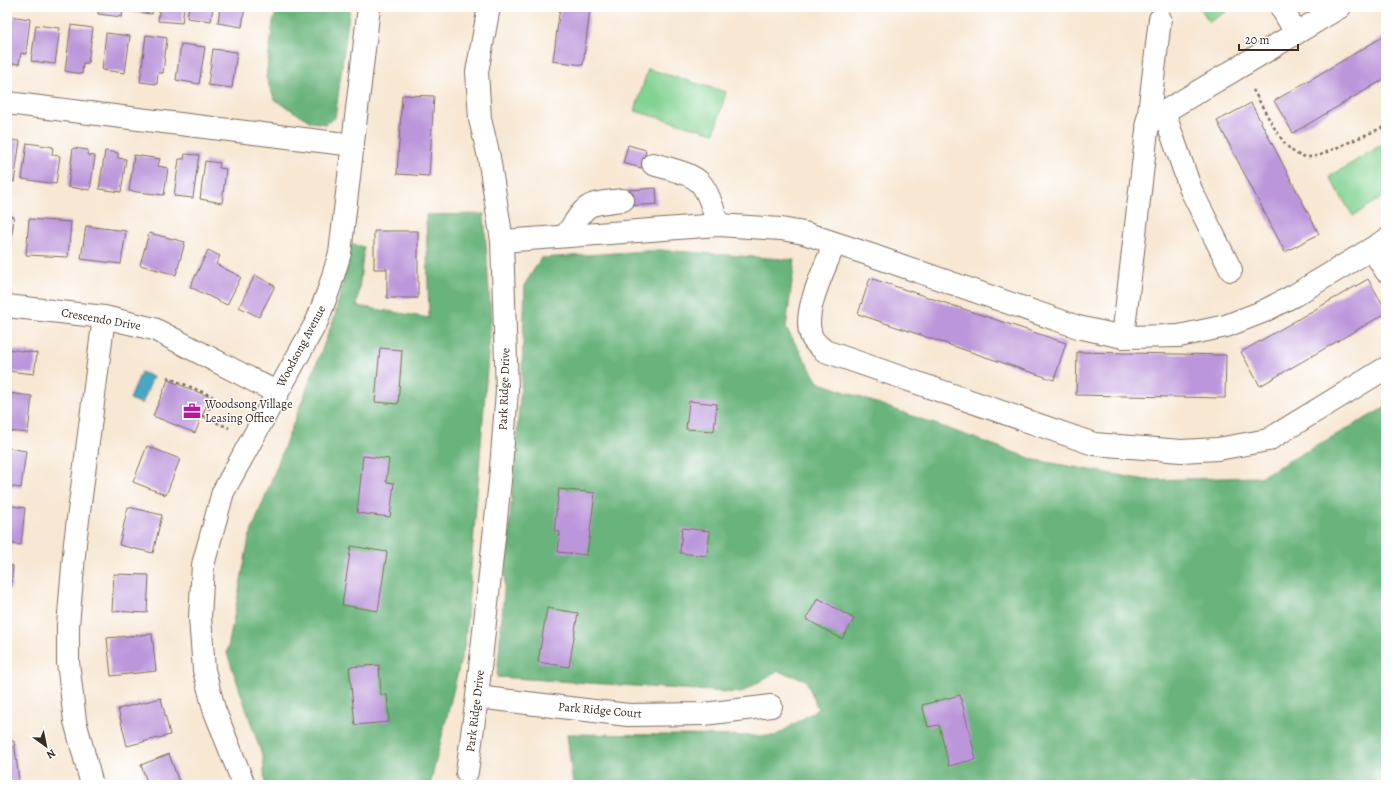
<svg xmlns="http://www.w3.org/2000/svg" width="1393" height="792" font-family="Alegreya,serif">
<style>
.green{fill:#82d292;stroke:#5e7e58}
.forest{fill:#69b47c;stroke:#526f4d}
.water{fill:#46a8c5;stroke:#406972}
.building{fill:#bb96da}
.lines{fill:none;stroke-linecap:round;stroke-linejoin:round}
.minor-casing{stroke:#7d6c5d;stroke-width:24}
.path{stroke:#7d6c5d;stroke-width:2.5;stroke-dasharray:3 3;stroke-linecap:butt}
.minor{stroke:#fff;stroke-width:22}
.labels{text-anchor:middle;stroke-width:3;stroke-linejoin:round;paint-order:stroke}
.street-label{font-size:12px;fill:#3b2a1e;stroke:#fff}
.poi-label{font-size:12px;fill:#3b2a1e;stroke:#fff;text-anchor:start}
</style>
<rect width="100%" height="100%" fill="#fff"/>
<filter id="ink" filterUnits="userSpaceOnUse"><feTurbulence type="fractalNoise" baseFrequency=".025" numOctaves="2"/><feDisplacementMap in="SourceGraphic" scale="8" xChannelSelector="R" yChannelSelector="G"/><feConvolveMatrix kernelMatrix="1 2 1 2 8 2 1 2 1" color-interpolation-filters="sRGB"/></filter>
<filter id="wash" filterUnits="userSpaceOnUse"><feTurbulence type="fractalNoise" baseFrequency=".012" numOctaves="4" result="noise"/><feDisplacementMap in="SourceGraphic" scale="16" xChannelSelector="R" yChannelSelector="G"/><feGaussianBlur stdDeviation="0.9" result="paint"/><feColorMatrix in="noise" values="0 0 0 0 0 0 0 0 0 0 0 0 0 0 0 0 0 1.4 0 .05"/><feComposite in="paint" operator="in"/></filter>
<g filter="url(#wash)">
<rect width="100%" height="100%" fill="#f7e7d3"/>
<g class="green">
<path d="M1200,7H1234L1209,22Z"/>
<path d="M648,69L726,92L714,133L635,111Z"/>
<path d="M1386,142V195L1353,216L1329,177Z"/>
</g>
<g class="forest">
<path d="M278,7H350L335,118L325,124L311,122L275,100L266,78L273,22Z"/>
<path d="M484,214L491,319L465,643L430,785H265L263,758L227,653L249,538L335,316L351,244L364,247L357,306L429,318L426,215Z"/>
<path d="M660,250L795,260L786,328L818,382L1035,460L1146,480L1260,477L1386,407V785H573L567,734L775,736L818,709L806,680L777,671L741,693L497,677L522,372L525,284L541,258Z"/>
</g>
<path class="water" d="M141,372L153,377L142,404L130,399Z"/>
<g id="blocks">
<g class="building">
<path d="M69,7H94L93,11Z"/>
<path d="M99,7H123L122,17L98,14Z"/>
<path d="M128,7H153L152,14L128,11Z"/>
<path d="M160,7H184L182,23L158,21Z"/>
<path d="M189,7H213L211,21L187,18Z"/>
<path d="M220,7H245L242,27L218,23Z"/>
<path d="M560,7L590,9L583,65L553,61Z"/>
<path d="M9,16L30,19L26,54L21,53L19,64L7,63Z"/>
<path d="M36,25L60,28L55,64L31,61Z"/>
<path d="M71,25L93,28L88,63H83L82,74L65,71Z"/>
<path d="M106,33L130,36L125,73L102,70Z"/>
<path d="M146,35L167,38L163,73H158L157,84L140,82Z"/>
<path d="M1386,35V78L1293,133L1274,101Z"/>
<path d="M181,44L205,47L199,84L176,80Z"/>
<path d="M213,49L237,52L232,88L208,85Z"/>
<path d="M402,95L434,96L429,176L397,174Z"/>
<path d="M1251,103L1319,234L1285,252L1217,121Z"/>
<path d="M7,135L11,136L10,140L20,141L14,182L7,181Z"/>
<path d="M27,143L53,147L52,155L60,156L56,184L22,179Z"/>
<path d="M628,145L646,150L641,168L623,163Z"/>
<path d="M73,148L88,150L87,155L95,156L90,190L68,187Z"/>
<path d="M105,151L118,153V158L126,159L121,192L99,189Z"/>
<path d="M185,154L199,155L193,198L174,196L179,159H184Z"/>
<path d="M134,155L160,159L158,166L168,168L164,195L129,191Z"/>
<path d="M205,161L220,163L219,168L226,169L222,203L200,199Z"/>
<path d="M656,188L657,204L629,206L627,190Z"/>
<path d="M7,216L14,217L10,250L7,249Z"/>
<path d="M29,219L71,222L68,257L26,255Z"/>
<path d="M86,226L126,231L121,264L81,259Z"/>
<path d="M374,231H418V298H387V269H374Z"/>
<path d="M149,233L185,242L176,275L140,265Z"/>
<path d="M208,250L220,256L216,264L241,277L227,305L190,287Z"/>
<path d="M255,275L275,286L259,317L239,307Z"/>
<path d="M870,278L1066,343L1054,380L858,314Z"/>
<path d="M1368,279L1386,310V313L1260,386L1241,352Z"/>
<path d="M380,348L402,350L398,404L375,402Z"/>
<path d="M7,349L37,353L34,374L7,371Z"/>
<path d="M1077,352L1226,355L1225,398L1076,395Z"/>
<path d="M168,380L210,397L195,433L153,416Z"/>
<path d="M7,393L32,396L28,433L7,431Z"/>
<path d="M689,401L717,404L714,431L686,429Z"/>
<path d="M147,446L180,459L166,495L133,482Z"/>
<path d="M7,448L26,451L21,488L7,486Z"/>
<path d="M363,456L389,459L386,482L394,483L390,517L357,513Z"/>
<path d="M559,489L595,493L587,555L558,552L560,532L554,531Z"/>
<path d="M7,505L25,508L21,545L7,543Z"/>
<path d="M128,507L162,515L153,553L119,545Z"/>
<path d="M682,528L710,531L707,556L680,553Z"/>
<path d="M351,546L387,552L378,611L342,605Z"/>
<path d="M7,566H13L11,589H7Z"/>
<path d="M114,574L149,575L147,613L112,611Z"/>
<path d="M818,598L854,619L842,639L806,619Z"/>
<path d="M547,608L578,613L569,667L538,662Z"/>
<path d="M152,634L156,671L111,676L107,638Z"/>
<path d="M379,665L381,695H387L389,722L355,725L349,667Z"/>
<path d="M960,695L976,759L949,766L939,725L928,727L922,705Z"/>
<path d="M161,698L170,735L127,746L118,709Z"/>
<path d="M14,741L19,780L7,781V742Z"/>
<path d="M169,754L180,785H148L141,765Z"/>
</g>
</g>
</g>
<g filter="url(#ink)">
<use href="#blocks" fill-opacity="0" stroke="#7d6c5d" stroke-width="1"/>
<g class="lines">
<g class="minor-casing">
<g id="minor">
<path d="M1281,7L1296,33"/>
<path d="M7,103L353,145"/>
<path d="M1164,112L1191,190L1231,270"/>
<path d="M1147,122L1340,7"/>
<path d="M653,164C702,178 703,175 718,225"/>
<path d="M566,235C588,203 584,204 623,200"/>
<path d="M502,241L718,225L781,229L804,233L868,254L1078,327L1123,337L1179,336L1226,326L1262,312L1295,295L1386,240"/>
<path d="M834,244C826,267 802,311 811,335C813,342 819,346 825,351L1094,444L1181,451L1218,449L1268,440L1386,368"/>
<path d="M1372,249L1386,271"/>
<path d="M7,306L104,317L154,329L276,392"/>
<path d="M1123,337L1160,19"/>
<path d="M477,697L628,715L704,714L771,706"/>
<path d="M467,772L477,697L500,481L507,391L502,241L489,157L480,119L477,72L489,7"/>
<path d="M92,785L75,721L68,662V626L75,543L104,317"/>
<path d="M244,785L214,709L204,670L200,618L203,565L223,492L317,321L329,289L340,253L369,7"/>
</g>
</g>
<g class="path">
<path d="M1253,90C1263,106 1282,149 1299,155C1307,158 1313,157 1320,155L1386,126"/>
<path d="M167,377L212,396V401L205,417L229,428"/>
<path d="M197,413L205,417"/>
</g>
<use href="#minor" class="minor"/>
</g>
</g>
<defs>
<g id="office-bare" transform="scale(1.38)"><path d="M-6-3h4V-5.5h4V-3h4V5H-6ZM-1-4.5V-3h2v-1.5ZM-6 0V1H6V0Z" fill="#b5179e" stroke="#fff" stroke-width="2.5" paint-order="stroke"/></g>
</defs>
<g fill-rule="evenodd">
<use href="#office-bare" x="192" y="411"/>
</g>
<g class="labels">
<g class="street-label">
<text transform="translate(101 319) rotate(10)" y="4">Crescendo Drive</text>
<text transform="translate(301 346) rotate(-62)" y="4">Woodsong Avenue</text>
<text transform="translate(504 389) rotate(-88)" y="4">Park Ridge Drive</text>
<text transform="translate(600 710) rotate(5)" y="4">Park Ridge Court</text>
<text transform="translate(475 711) rotate(-83)" y="4">Park Ridge Drive</text>
</g>
<g class="poi-label">
<text x="205" y="408">Woodsong Village<tspan x="205" dy="14">Leasing Office</tspan></text>
</g>
</g>
<rect width="1393" height="792" fill="none" stroke="#fff" stroke-width="24"/>
<g transform="translate(46 746) rotate(147)" stroke="#ffffff" stroke-width="3" paint-order="stroke">
<path d="M0-3L7 15L0 10L-7 15Z" fill="#3b2a1e"/>
<text y="-6" font-size="11" font-weight="bold" text-anchor="middle" fill="#3b2a1e">N</text>
</g>
<path d="M1239 44v6h59v-6" fill="none" stroke="#3b2a1e" stroke-width="2"/>
<text x="1245" y="44" font-size="12" fill="#3b2a1e" stroke="#ffffff" stroke-width="3" paint-order="stroke">20 m</text>
</svg>
